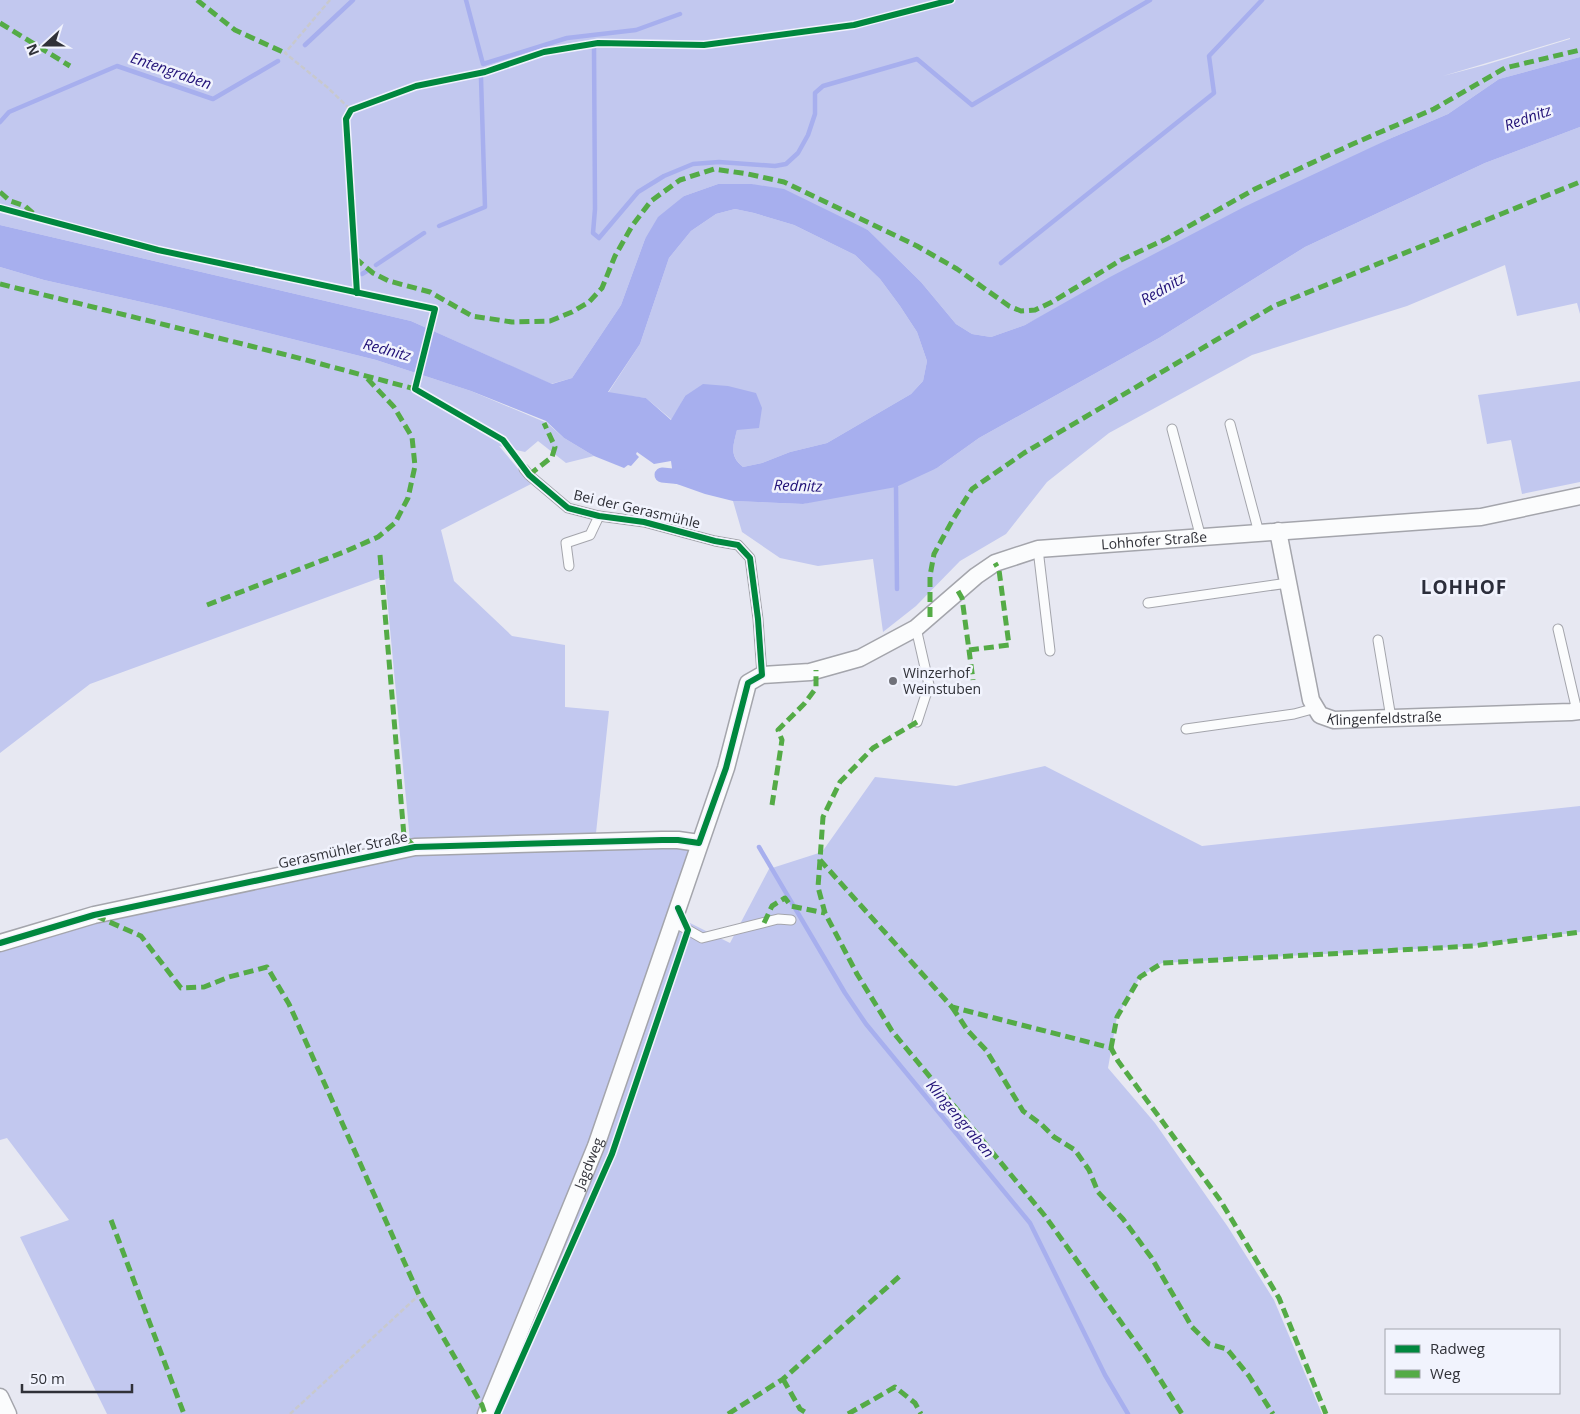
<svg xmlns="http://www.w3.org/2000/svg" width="1580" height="1414" font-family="'Open Sans',sans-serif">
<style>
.green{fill:#c2c8ef;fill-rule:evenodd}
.water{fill:#a7afee;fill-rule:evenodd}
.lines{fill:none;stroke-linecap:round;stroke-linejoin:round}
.stream{stroke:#a7afee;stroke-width:4.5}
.canal{stroke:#a7afee;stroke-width:15}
.lane-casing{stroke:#a4a5ac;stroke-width:11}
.street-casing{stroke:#a4a5ac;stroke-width:19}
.path{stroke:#c8c9cd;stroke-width:2.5;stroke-dasharray:5 2.5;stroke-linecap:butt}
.lane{stroke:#fbfcfd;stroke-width:9}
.street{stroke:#fbfcfd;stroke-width:16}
.quiet{stroke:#54ab46;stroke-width:5;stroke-dasharray:10 5;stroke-linecap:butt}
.cycleway-casing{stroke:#f1f3fd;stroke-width:9}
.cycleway{stroke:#00873e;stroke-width:6}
.poi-dot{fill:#707179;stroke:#f1f3fd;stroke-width:2}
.labels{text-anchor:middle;stroke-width:5;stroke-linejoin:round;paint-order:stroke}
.street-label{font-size:14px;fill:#303138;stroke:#f1f3fd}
.poi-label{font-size:14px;fill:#303138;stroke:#f1f3fd;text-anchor:start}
.water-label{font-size:15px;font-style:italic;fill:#211177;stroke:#f1f3fd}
.district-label{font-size:19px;font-weight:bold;letter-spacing:1px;fill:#2c2e3b;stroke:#f1f3fd}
</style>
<rect width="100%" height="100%" fill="#e7e8f2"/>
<g class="green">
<path d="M0,0H1580V57L1499,79L1448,114L1389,139L1025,325L991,337L972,334L956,324L921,282L868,230L752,184H718L684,196L645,239L621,305L572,378L551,384L411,321L0,225ZM1570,39L1485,65L1443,76L1570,38Z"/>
<path d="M1580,127V314L1577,303L1517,316L1505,265L1407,306L1252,355L1109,433L1047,482L1006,534L960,561L916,606L883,632L873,559L818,566L780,558L742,532L733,501L803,504L937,468L979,438L1159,338L1305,247L1485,163Z"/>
<path d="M735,209L754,213L794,225L855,255L880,279L900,306L917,332L927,361L923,381L911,394L827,443L790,452L762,463L743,467C729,455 733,446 737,430L685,396L672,420L646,398L608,393L640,344L669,258L691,231L716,214Z"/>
<path d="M0,267L44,280L168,308L376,360L471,391L547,423L564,438L594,456L566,463L538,441L525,452L499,446L531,484L441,530L454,581L512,636L565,645V707L609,711L596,833L697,846L678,917L730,943L769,869L822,852L875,777L956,786L1045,766L1202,846L1580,806V932L1473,946L1162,963L1140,977L1117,1017L1108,1068L1155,1123L1228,1227L1274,1300L1322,1414H107L20,1237L69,1220L7,1138L0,1140V949L103,918L410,841L385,576L90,684L0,753Z"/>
<path d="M1580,381V482L1522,494L1511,440L1487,444L1478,395Z"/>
</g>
<path class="water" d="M1580,57V127L1485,163L1305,247L1159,338L979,438L937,468L896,487L803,504L733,501L705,494L674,483L671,461L654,464L637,452L636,454L639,457L631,466L628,465L624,468L594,456L564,438L546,421L471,391L376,360L168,308L44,280L0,267V225L411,321L552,384L572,378L621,305L645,239L658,217L684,196L718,184H752L784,189L868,230L921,282L956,324L972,334L991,337L1025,325L1110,277L1244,207L1389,139L1448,114L1499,79ZM735,209L754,213L794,225L855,255L880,279L900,306L917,332L927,361L923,381L911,394L827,443L790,452L762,463L743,467C729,456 733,446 737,430L759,428L762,408L756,393L728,386L703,384L685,396L671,420L646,398L608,392L640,344L669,258L691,231L716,214Z"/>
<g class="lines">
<g class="stream">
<path d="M466,0L483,64L567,38L636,30L680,14"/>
<path d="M305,45L353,0"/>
<path d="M594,46L595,209L593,233L599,238L638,192L664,176L693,164L719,162L775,166L786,164L798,153L808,135L815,114V93L823,86L917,59L972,105L1150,0"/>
<path d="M0,122L9,112L117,66L213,99L278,61"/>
<path d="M439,226L485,207L481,78"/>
<path d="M1001,263L1214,93L1209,56L1262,0"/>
<path d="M376,265L424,233"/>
<path d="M362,274L367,271"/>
<path d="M896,487L897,589"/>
<path d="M759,847L845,993L866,1024L1030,1223L1105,1375L1128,1414"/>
</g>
<path class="canal" d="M662,475L693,478"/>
<g class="lane-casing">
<g id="lane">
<path d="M1230,424L1259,533"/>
<path d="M1172,429L1201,538"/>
<path d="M524,469L529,475L568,508L599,516L644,522L715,541L738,545L750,558L758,619L762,675"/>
<path d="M1038,549L1050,651"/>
<path d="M569,566L566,543L590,535L599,516"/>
<path d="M1148,603L1288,583"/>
<path d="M916,628L929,685L917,722"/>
<path d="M1558,629L1577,711"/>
<path d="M1378,640L1391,718"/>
<path d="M1186,729L1294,714L1316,708"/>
<path d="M674,922L702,938L778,919L791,920"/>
</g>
</g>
<g class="street-casing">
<g id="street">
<path id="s1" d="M1278,531L1311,700L1320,715L1334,720L1571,712L1580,711"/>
<path d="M0,943L94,915L415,847L662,840H678L699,843"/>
<path d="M0,1397L8,1414"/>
<path id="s2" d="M486,1414L596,1146L726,768L748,683L762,675L810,672L860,658L916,628L976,576L995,563L1038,549L1481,517L1580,496"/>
</g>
</g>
<g class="path">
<path d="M330,0L285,53L327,87L351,110"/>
<path d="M290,1414L419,1295"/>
</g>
<use href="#lane" class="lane"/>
<use href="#street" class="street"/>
<g class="quiet">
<path d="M197,0L235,30L285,53"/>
<path d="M0,23L70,66"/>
<path d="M0,192L10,201L25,206L35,215"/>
<path d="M355,258L373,273L389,281L430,292L472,316L512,322L550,321L572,312L589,302L602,288L615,256L632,226L651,201L680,180L714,169L748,174L784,182L917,246L957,269L1009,306L1021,311L1035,310L1052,302L1121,260L1166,239L1255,189L1355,143L1434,109L1505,68L1580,50"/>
<path d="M0,284L291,356L415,389"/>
<path d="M529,475L552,457L555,447L544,423"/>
<path d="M380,555L404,836L415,847"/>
<path d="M958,591L962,598L973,680"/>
<path d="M207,605L344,552L378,537L395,523L408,498L415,466L412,437L394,407L364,375"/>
<path d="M930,617V576L934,554L952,521L972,489L1024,453L1274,306L1580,182"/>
<path d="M969,650L1009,645L999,570L995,563"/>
<path d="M917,722L873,748L840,782L823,817L820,860L952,1007L1111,1048L1118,1061L1220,1200L1279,1298L1326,1414"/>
<path d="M772,805L782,740L778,730L804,704L816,688V670"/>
<path d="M820,860L818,887L825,913L857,974L892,1031L1045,1216L1146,1357L1182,1414"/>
<path d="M96,916L141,936L181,988L204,987L229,977L267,967L289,1004L419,1295L482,1405L485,1414"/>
<path d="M764,923L772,906L785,898L791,906L825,913"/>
<path d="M952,1007L968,1031L986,1050L1023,1111L1041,1124L1054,1137L1075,1150L1089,1170L1098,1192L1123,1219L1151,1257L1192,1327L1209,1344L1227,1349L1249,1376L1273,1414"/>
<path d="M1111,1048L1117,1017L1140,977L1162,963L1473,946L1580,932"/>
<path d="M111,1220L184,1414"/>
<path d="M783,1379L800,1409L808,1414"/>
<path d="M728,1414L783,1379L901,1275"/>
<path d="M848,1414L895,1387L915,1403L921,1414"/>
</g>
<g class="cycleway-casing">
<g id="cycleway">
<path d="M0,208L158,250L435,309L415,389L503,440L529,475L568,508L599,516L644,522L715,541L738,545L750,558L758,619L762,675L748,683L726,768L699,843L678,840H662L415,847L94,915L0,943"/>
<path d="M357,293L346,119L351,110L416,86L485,72L544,52L598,43L704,45L854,25L951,0"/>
<path d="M497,1414L612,1154L688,930L678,908"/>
</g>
</g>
<use href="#cycleway" class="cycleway"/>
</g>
<circle class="poi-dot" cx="893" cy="681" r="5"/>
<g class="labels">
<g class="street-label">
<text transform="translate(637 509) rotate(13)" y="5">Bei der Gerasmühle</text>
<text dy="5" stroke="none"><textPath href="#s2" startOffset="1221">Lohhofer Straße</textPath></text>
<text dy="5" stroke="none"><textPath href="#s1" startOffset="255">Klingenfeldstraße</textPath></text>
<text transform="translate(343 850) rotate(-12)" y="5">Gerasmühler Straße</text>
<text dy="5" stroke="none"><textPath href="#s2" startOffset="271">Jagdweg</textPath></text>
</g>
<g class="poi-label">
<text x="903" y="678">Winzerhof<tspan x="903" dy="16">Weinstuben</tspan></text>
</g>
<g class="water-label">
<text transform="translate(171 71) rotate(19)" y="5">Entengraben</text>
<text transform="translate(1528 118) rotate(-20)" y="5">Rednitz</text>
<text transform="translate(1163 289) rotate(-30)" y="5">Rednitz</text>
<text transform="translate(387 350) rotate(15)" y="5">Rednitz</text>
<text transform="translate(798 486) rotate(2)" y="5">Rednitz</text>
<text transform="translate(960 1119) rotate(50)" y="5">Klingengraben</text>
</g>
<g class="district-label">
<text x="1464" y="594">LOHHOF</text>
</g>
</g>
<rect x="1385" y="1329" width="175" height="65" fill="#f1f3fd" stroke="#a4a5ae"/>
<rect x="1395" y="1345" width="25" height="8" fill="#00873e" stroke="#a4a5ae"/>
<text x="1430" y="1354" font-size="15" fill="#303138">Radweg</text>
<rect x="1395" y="1370" width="25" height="8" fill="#54ab46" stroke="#a4a5ae"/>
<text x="1430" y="1379" font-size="15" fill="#303138">Weg</text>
<g transform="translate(45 45) rotate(249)" stroke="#f1f3fd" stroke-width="4" paint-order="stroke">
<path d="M0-4L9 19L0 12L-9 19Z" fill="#303138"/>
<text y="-8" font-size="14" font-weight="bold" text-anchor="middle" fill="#303138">N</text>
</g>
<path d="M22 1384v8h110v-8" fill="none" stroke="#303138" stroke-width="2.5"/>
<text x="30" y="1384" font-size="15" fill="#303138" stroke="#f1f3fd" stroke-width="4" paint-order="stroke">50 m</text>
</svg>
